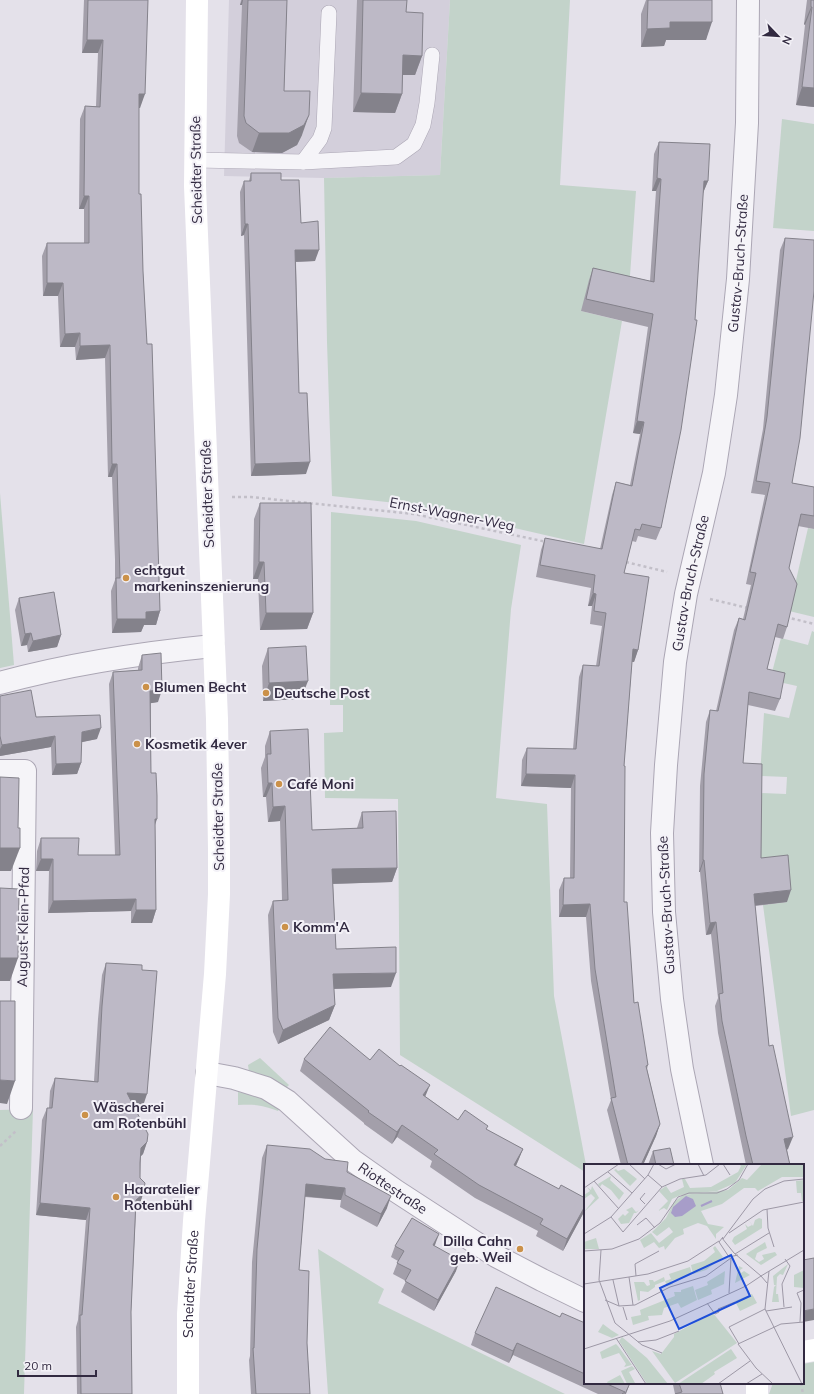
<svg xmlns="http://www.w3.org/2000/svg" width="814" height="1394" font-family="Mulish,sans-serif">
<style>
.built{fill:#d3cfdb}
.green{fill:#c3d3ca}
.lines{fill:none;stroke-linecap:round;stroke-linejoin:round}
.lane-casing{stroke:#aba6b4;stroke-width:16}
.street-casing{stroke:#aba6b4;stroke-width:24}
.path{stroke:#c2bfc8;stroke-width:2.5;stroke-dasharray:3 3;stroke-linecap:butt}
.lane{stroke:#f5f4f8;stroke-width:15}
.street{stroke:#f5f4f8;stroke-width:22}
.secondary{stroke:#fff;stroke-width:22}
.wall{fill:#a39faa}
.shaded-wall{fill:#84828b}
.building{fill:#bdb9c6;stroke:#84828b}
.poi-dot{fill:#cb9149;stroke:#f3f1f7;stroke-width:1.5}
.labels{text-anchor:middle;stroke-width:4;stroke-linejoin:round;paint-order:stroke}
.street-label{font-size:14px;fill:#322a41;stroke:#f3f1f7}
.poi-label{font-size:14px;font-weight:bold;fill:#322a41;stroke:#f3f1f7;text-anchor:start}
.inset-river{fill:none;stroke:#a79dc9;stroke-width:2}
.inset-road{fill:none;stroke:#9d98a6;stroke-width:1}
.view{fill:#1d4ed8;fill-opacity:0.15;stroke:#1d4ed8;stroke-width:2}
.inset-edge{fill:none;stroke:#322a41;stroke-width:2}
</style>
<rect width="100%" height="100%" fill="#e4e1ea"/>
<path class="built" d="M229,0H450L440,175L324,178L224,176Z"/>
<g class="green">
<path d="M450,0H570L560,185L636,191L629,290L581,311L622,321L584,544L414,505L332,496L327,342L324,178L440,175Z"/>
<path d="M782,119L814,124V231L773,228Z"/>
<path d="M0,493L14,665L0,668Z"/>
<path d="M331,512L416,521L521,545L511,609L496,798L547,804L554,996L586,1165H585V1172L400,1055L398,799L325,798L324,733L343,732V705H330Z"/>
<path d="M808,528L814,529V617L789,611Z"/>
<path d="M812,631L814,632V1110L791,1116L763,905L787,902L760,870L759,793L786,794L787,777L760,776L764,713L789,718L797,686L770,680L781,638L808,645Z"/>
<path d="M260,1058L289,1085L285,1089L249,1072L248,1065Z"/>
<path d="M238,1092L252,1094L282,1105L278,1111C263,1105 254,1104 238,1105Z"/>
<path d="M33,1109L24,1394H0V1110Z"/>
<path d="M318,1249L384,1289L378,1303L565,1394H328Z"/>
<path d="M814,1362V1394H769L773,1383H803V1364Z"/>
</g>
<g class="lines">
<g class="lane-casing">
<g id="lane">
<path d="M195,160L303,162L396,157L414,144L423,125L427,103L432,55"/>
<path d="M303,162L320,139L324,128L329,13"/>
</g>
</g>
<g class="street-casing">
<g id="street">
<path d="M0,683C69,664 142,653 213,646"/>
<path d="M0,771H25L21,1108"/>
<path id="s1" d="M207,1073L234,1078L266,1088L287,1101L352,1160L396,1191L496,1256L542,1280L585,1301"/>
<path id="s2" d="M702,1165L682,1069L672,999L664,912L662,833L666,765L675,662L686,594L714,473L726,395L738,279L747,123L748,0"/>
</g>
</g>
<g class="path">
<path d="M232,497H251L414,514L547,542"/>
<path d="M626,562L667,572"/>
<path d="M710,599L748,608"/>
<path d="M786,617L814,624"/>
<path d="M0,1146L16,1131"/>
<path d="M801,1383L803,1394"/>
</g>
<use href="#lane" class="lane"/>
<use href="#street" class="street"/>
<g class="secondary">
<path d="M803,1352L814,1350"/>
<path d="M757,1383V1394"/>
<path id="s3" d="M188,1394V1314L194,1221L215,974L219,894V850L217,719L195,186L197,0"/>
</g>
</g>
<g class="wall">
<path d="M84,0H148L140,108H139V194L160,611L156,625H144L141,632L112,633L111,591L115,580V559L112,477H108L105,358L76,360L75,347H60L58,296H43L42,256L47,243H84V209H79L80,119L85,106H96L98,53H82Z"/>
<path d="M241,0H287L284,91L302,135L297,145L282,153L252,152L239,143L237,136L242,5H240Z"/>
<path d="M357,0H407L406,12L422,56L415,75H403L402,94L395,113L353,112Z"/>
<path d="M646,0H712L706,40H666L664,46L641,47V14Z"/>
<path d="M807,0H814V107L796,105L805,25L804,24Z"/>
<path d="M659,142L708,181L703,193L661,528L656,540L638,536L636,542L632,541L624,573L638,650L634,662H632L624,766V902L634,1003L648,1065L647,1069L660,1124L656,1136L643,1165H621L607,1110L611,1100L591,981L586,917H559V890L564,878H570L571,788L521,786L522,760L527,748L573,749L579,677L583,665L596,666L602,626L590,624L592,606H588L591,588L536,577L541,550L545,538L600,549L612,495L616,482L630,485L640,434L633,433L648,327L581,311L589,280L593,268L650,281L656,191H652L654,154Z"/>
<path d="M251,173L281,180L301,223L315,261L296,262L299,393L306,474L251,476L244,235L241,236L240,192L244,181H249Z"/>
<path d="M785,238L792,483L814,487V529L798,526L789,568L787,627L783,639L775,637L767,669L780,699L775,711L748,705L743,763L761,858L787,902L755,906L769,1046L788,1149L787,1150L790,1165H746L718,1033L715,1006L718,998L711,934L706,935L700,872H699L700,786L706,722L710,710L716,711L734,630L739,618L743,619L751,585L746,584L765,495L751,493L763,429L780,250Z"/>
<path d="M260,503L313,613L307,629L260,630L258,579H253L254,519Z"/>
<path d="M19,598L61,635L57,647L28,652L27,645L21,646L15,610Z"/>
<path d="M268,648L301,699L263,701L262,666Z"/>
<path d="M142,655L158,702L151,703V773L155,826L156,910L152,923H131V911L48,913L49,871H36L37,851L41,838L78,855H115L109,684L113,672L138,670V668Z"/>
<path d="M0,696L36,717L97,739L81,742V763L77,774L52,775L51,747L0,756Z"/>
<path d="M270,731L312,830L357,828L362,812L397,868L392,882L333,884L336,949L391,987L334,989L335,1005L329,1020L278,1044L273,1032L268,915L273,901L282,900L280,821L268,822L266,797H263L261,768L265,757V746Z"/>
<path d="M106,963L143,1106L133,1105L147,1142L143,1154L141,1156L140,1178L143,1194L139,1206L136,1209L131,1312L132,1394H77L76,1327L78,1320L86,1220L36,1215L42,1120L47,1108H49L50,1091L55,1078L94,1081L98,1019L102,975Z"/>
<path d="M304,1059L370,1060L426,1097L458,1120L487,1130L523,1149L518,1161L516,1166L584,1212L563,1251L536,1236L538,1231L475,1198L430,1167L432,1161L397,1137L392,1144L364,1124V1123L300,1071Z"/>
<path d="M267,1145L325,1159L347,1172L387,1208L377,1227L340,1207L341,1200L305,1197L299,1270L307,1343L310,1394H251L249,1360L250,1356L252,1262L262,1158Z"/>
<path d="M653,1151L674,1165H648Z"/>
<path d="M395,1246H435L456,1271L434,1311L401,1292L406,1281L393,1274L398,1261L391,1257Z"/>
<path d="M560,1317L585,1323V1383H630L626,1394H598L513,1355L509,1363L471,1345L475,1333Z"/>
<path d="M673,1383H720L675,1394L673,1385Z"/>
</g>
<g class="shaded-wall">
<path d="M242,0H243L242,5H240Z"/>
<path d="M811,7H812L805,25L804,24Z"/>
<path d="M670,22H712L706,40H666L664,46L641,47L647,29Z"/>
<path d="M87,40H103L98,53H82Z"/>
<path d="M403,55L422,56L415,75H396Z"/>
<path d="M802,87L814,88V107L796,105Z"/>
<path d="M361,93L402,94L395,113L353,112Z"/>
<path d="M139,94H145L140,108H134Z"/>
<path d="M309,115L302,135L297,145L282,153L252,152L259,133Z"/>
<path d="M657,178L661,179L656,191H652Z"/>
<path d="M704,181H708L703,193Z"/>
<path d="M84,196H89L84,209H79Z"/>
<path d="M245,224H248L244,235L241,236Z"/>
<path d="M295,250H319L315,261L291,262Z"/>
<path d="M47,283H63L58,296H43Z"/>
<path d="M80,333L75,347H60L65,334Z"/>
<path d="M110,345L105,358L76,360L80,346Z"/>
<path d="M637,421L644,422L640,434L633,433Z"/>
<path d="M310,462L306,474L251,476L255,464Z"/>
<path d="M112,464H117L112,477H108Z"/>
<path d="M259,562H264L258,579H253Z"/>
<path d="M593,593L596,594L592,606H588Z"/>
<path d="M160,611L156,625H144L141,632L112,633L117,619L146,612Z"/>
<path d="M266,613H313L307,629L260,630Z"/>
<path d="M31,633L27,645L21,646L25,634Z"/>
<path d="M61,635L57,647L28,652L33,641Z"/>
<path d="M633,649L638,650L634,662L629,661Z"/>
<path d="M308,681L301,699L263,701L269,683Z"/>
<path d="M162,690L158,702L146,704L150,691Z"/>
<path d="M101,728L97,739L78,743L82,732Z"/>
<path d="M55,736L51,747L0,756V749L2,745Z"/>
<path d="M81,763L77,774L52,775L56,764Z"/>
<path d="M526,774L575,775L571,788L521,786Z"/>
<path d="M268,783H272L266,797H263Z"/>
<path d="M285,806L280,821L268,822L273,807Z"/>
<path d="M155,819H157L153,831Z"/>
<path d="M0,848H20L11,871H0Z"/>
<path d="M41,859H53L49,871H36Z"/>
<path d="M703,860H704L700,872H699Z"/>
<path d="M397,868L392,882L327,884L332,869Z"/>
<path d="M791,890L787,902L750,906L754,894Z"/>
<path d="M136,899L131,911L48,913L53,901Z"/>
<path d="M590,904L586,917H559L563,905Z"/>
<path d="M136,910H156L152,923H131Z"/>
<path d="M716,922L711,934L706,935L710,923Z"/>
<path d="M0,958H18L10,981H0Z"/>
<path d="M396,973L391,987L328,989L333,974Z"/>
<path d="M335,1005L329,1020L278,1044L283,1030Z"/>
<path d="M0,1080L15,1081L7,1104L0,1103Z"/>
<path d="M430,1085L425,1097L423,1095Z"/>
<path d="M127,1093L147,1094L143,1106L123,1105Z"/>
<path d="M660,1124L656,1136L643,1165H641Z"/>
<path d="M402,1125L397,1137L392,1144L397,1132Z"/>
<path d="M793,1137L788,1149L780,1151L784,1139Z"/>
<path d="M147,1142L143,1154L137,1160L141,1148Z"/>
<path d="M523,1149L518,1161L510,1178L514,1165Z"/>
<path d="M306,1184L345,1188L341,1200L302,1196Z"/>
<path d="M143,1194L139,1206L132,1212L136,1200Z"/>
<path d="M391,1196L387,1208L377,1227L381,1214Z"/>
<path d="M40,1203L90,1208L86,1220L36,1215Z"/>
<path d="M585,1206V1208L584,1212L563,1251L567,1239Z"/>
<path d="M439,1234L435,1245L429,1256L433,1245Z"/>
<path d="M460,1260L456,1271L434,1311L438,1300Z"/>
<path d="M814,1309V1320L803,1322V1311Z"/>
<path d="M517,1343L513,1355L509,1363L513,1351Z"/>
</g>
<g class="building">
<path d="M88,0H148L145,94H139V194H141L143,271L147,344H152L160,611L146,612V619H117L116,578H120L119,545L117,464H112L110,345L80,346V333L65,334L63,283H47V243H89V196H84L85,106L100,107L103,40H87Z"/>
<path d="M248,0H287L284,91H310L309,115L304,125L289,133H259L246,123L244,116Z"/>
<path d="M363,0H407L406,12L423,13L422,56L403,55L402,94L361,93Z"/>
<path d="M648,0H712V22H670V28L647,29Z"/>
<path d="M811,0H814V88L802,87L812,7H811Z"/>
<path d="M659,142L710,144L708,181H704L695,320H697L681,430L661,528L642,524L640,530L635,529L624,573L649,577L638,650L633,649L624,766H625L624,902H627L634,1003L638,1002L648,1065L646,1066L660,1124L641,1165H628L611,1098L616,1097L595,969L590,904L563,905L564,878H574L575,775L526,774L527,748L576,749L583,665L599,666L606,613L594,611L596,594L593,593L595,575L540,565L545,538L602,549L616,482L632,486L644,422L637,421L653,314L586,299L593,268L654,282L661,179L657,178Z"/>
<path d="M251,173H281V180H299L301,223L318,221L319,250H295L299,393H307L310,462L255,464L248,224H245L244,181H251Z"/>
<path d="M785,238L814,240V291L800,438L792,483L814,487V516L801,514L789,568L797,584L787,627L778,624L767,669L785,673L780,699L749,692L743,763L762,764L761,858L788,855L791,890L754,894L769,1046L773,1045L793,1137L784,1139L790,1165H753L746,1136L722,1021L719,994L723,993L716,922L710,923L704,860H703L704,774L710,710L718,711L739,618L745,620L756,573L750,572L770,483L756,481L767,417Z"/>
<path d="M260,503H311L313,613H266L264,562H259Z"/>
<path d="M54,592L61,635L33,641L31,633L25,634L19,598Z"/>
<path d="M306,646L308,681L269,683L268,648Z"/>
<path d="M161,653L162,690L150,691L151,773H156L157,796V819H155L156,910H136V899L53,901V859H41V838H79L78,855H120L113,672L142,670V655Z"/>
<path d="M31,690L36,717L100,715L101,728L82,732L81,763L56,764L55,736L2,745L0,736V696Z"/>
<path d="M308,729L312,830L363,828L362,812L396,811L397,868L332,869L336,949L396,947V973L333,974L335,1005L283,1030L278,1018L273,901L288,900L285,806L273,807L272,783H268L267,754H271L270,731Z"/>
<path d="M0,777L19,778L18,828H20V848H0Z"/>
<path d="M0,888L19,889L18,958H0Z"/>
<path d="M106,963L142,965V970L157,971L147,1094L127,1093L148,1134L147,1142L141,1148L140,1163V1178L145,1183L143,1194L136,1200L131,1312L132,1394H81L80,1315H82L90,1208L40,1203L47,1108H52L55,1078L98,1082L102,1006Z"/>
<path d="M0,1001H15V1081L0,1080Z"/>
<path d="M330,1027L370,1060L379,1049L400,1066L401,1065L430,1085L423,1095L458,1120L465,1110L488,1126L486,1129L523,1149L514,1165L559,1189L561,1185L585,1198V1206L567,1239L540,1224L543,1219L479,1185L434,1154L438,1150L402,1125L397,1132L368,1112L369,1111L304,1059Z"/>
<path d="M267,1145L310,1149L325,1159L348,1162L347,1172L391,1196L381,1214L345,1195V1188L306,1184L299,1270L309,1271L307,1343L310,1394H256L253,1348H254L257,1249Z"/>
<path d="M670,1148L674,1165H656L653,1151Z"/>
<path d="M412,1218L439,1234L433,1245L460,1260L438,1300L405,1281L411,1270L397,1263L404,1251L395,1246Z"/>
<path d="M814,1258V1309L803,1311V1260Z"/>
<path d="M496,1287L560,1317L562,1313L585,1323V1374L517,1343L513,1351L475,1333Z"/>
<path d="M605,1383H630L625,1394H622L625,1392Z"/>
<path d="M679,1383H720L723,1394H675L682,1392Z"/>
</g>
<g class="poi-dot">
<circle cx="126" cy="578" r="4"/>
<circle cx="146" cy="687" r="4"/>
<circle cx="266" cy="693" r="4"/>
<circle cx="137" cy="744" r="4"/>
<circle cx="279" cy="784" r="4"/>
<circle cx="285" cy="927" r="4"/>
<circle cx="85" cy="1115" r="4"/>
<circle cx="116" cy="1197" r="4"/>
<circle cx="520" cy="1249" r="4"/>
</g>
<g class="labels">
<g class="street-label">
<text transform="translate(196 170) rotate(-91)" y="5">Scheidter Straße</text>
<text dy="5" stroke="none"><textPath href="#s2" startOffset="911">Gustav-Bruch-Straße</textPath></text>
<text transform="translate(207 494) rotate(-92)" y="5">Scheidter Straße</text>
<text transform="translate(452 514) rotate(11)" y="5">Ernst-Wagner-Weg</text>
<text dy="5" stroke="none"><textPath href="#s2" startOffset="587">Gustav-Bruch-Straße</textPath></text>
<text transform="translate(218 817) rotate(-91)" y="5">Scheidter Straße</text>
<text transform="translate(666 905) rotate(-93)" y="5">Gustav-Bruch-Straße</text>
<text transform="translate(23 927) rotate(-89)" y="5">August-Klein-Pfad</text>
<text dy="5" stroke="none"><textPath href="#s1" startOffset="223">Riottestraße</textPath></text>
<text dy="5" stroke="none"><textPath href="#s3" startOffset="110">Scheidter Straße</textPath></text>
</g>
<g class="poi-label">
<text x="134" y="575">echtgut<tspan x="134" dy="16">markeninszenierung</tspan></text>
<text x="154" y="692">Blumen Becht</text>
<text x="274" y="698">Deutsche Post</text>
<text x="145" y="749">Kosmetik 4ever</text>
<text x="287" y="789">Café Moni</text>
<text x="293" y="932">Komm'A</text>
<text x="93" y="1112">Wäscherei<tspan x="93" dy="16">am Rotenbühl</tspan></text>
<text x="124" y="1194">Haaratelier<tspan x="124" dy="16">Rotenbühl</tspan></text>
<text x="512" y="1246" text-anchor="end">Dilla Cahn<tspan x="512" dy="16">geb. Weil</tspan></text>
</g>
</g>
<g transform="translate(584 1164)">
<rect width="220" height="220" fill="#e4e1ea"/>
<path d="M155,0H163L151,19L133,27L97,31L88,35L83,46L80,44L74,47L84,37L75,27L82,22L87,29L100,23L98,15H101L106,24L127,23L154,8L157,2ZM178,0H220V13H198L174,27L171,24H160L138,40L117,47L124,60L140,63L132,70V75L123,62L114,59L99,65L100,70L91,74L81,86L80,82L75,84L70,78L60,84L56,76L67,69L75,79L89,68L85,63L73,72L68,68L82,54L90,38L99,31L144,26L158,14L163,16ZM32,5L34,7L40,5L53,15L46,22L30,6ZM27,12L26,16L40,29L35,36L27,26L18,20L16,23L14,20ZM220,16V37H218L217,29H213L212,17ZM8,22L15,34L0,48L11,34L7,30L0,35V31L6,27L3,23L7,26ZM48,43L52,48L55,46L52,49H50L45,59L37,60L34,55L39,50L41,52L45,48L42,46ZM175,54L178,55V64L151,81L148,77L150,73L163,65L161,60L164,63L168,61L164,55L169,62L171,56ZM12,74L15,85H0V78ZM181,78L183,84L173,89L171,95L175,98L180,95L178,91L191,88L193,91L177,101L162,90ZM131,82L139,93L122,106L109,110L107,101L120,97L131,88L129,84ZM204,100L199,111L196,110L193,113L192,130H194L195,138H188L190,123L192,121H190L189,112ZM155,102L159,104L156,106L157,109L160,107L166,111L151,119ZM106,103L108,110L87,117L89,120L83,122L81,117L71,121V123L64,128L56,127V136L54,137L50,118H60L63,122L66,121L65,116H69L70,118L80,113L81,117L87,115L85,110ZM220,106V124L210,123V111ZM141,107L140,120L127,126L128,130L114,136L111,126L124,121L123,118ZM109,122L113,136L97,144L94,139L80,144L78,151L64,152L65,156L49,161L47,153L57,151L56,146L91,132L90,128H97V126ZM168,130L173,139L156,147L151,137ZM129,149L153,179L91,219L68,187L77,190L90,173V170ZM19,160L27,166L35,171L28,174L14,168ZM38,173L63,194L84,220H63L35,177ZM32,180L34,182L48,201L40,203L42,200L35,189L18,195L16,188ZM147,185L153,194L130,208L131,210L117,220H94ZM48,202L51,205L45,208L51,219L43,220L37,207ZM36,211L41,220H24L23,218Z" fill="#c3d3ca"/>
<path d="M102,32L109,35L112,42L98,52L91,53L87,49L89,43Z" fill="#a79dc9"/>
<path class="inset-river" d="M117,42L128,37"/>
<path class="inset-road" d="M45,0L61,15M74,0L82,5L92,0M114,0L120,12M139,0L146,11M24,8L48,29M64,11L78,23M10,17L35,45M0,24L35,0M61,40L56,35L61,29M183,45L184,64L190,83M27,53L39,68L78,23L96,15L122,11L136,0M53,61L62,54L71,64M145,69L179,46L220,38M0,70L27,53L64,11L70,0M139,73L135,78L145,93L154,91M139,75L169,35L181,25L200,17L220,15M17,86L15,116L31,159L58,181L78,189M0,87L28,85L55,75L76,59L94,33L105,29H133L143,25L155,16L164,0M151,90L185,69M185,107L181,145L218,220M52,112L51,100L75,87M45,113L49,141M29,116L35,142M183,119L177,112L220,86M0,120L64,110L104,97L135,77M145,129L147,94M21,136L35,142L51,141L86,123L122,112L147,94M123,139L131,150L135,148L134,145L151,138M39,143L43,156M200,143L198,120L206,102L201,95M182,147L208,143M216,158L217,139L213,129L220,126M32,174L62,220M54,178L72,176L95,167M155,180L145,163L181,145M0,185L86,157L162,122L177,112L150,89L138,74M134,220L166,197M162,220L178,210M189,220L172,204L154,180L197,160L220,158"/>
<path class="view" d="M147,91L166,132L95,165L76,124Z"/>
<rect width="220" height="220" class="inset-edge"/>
</g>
<g transform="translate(778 36) rotate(115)" stroke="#f3f1f7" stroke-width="3" paint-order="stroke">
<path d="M0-3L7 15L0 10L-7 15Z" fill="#322a41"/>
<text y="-6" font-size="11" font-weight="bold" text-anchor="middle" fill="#322a41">N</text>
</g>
<path d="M18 1370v6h78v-6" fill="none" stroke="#322a41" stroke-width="2"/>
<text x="24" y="1370" font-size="12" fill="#322a41" stroke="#f3f1f7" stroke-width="3" paint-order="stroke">20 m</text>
</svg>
